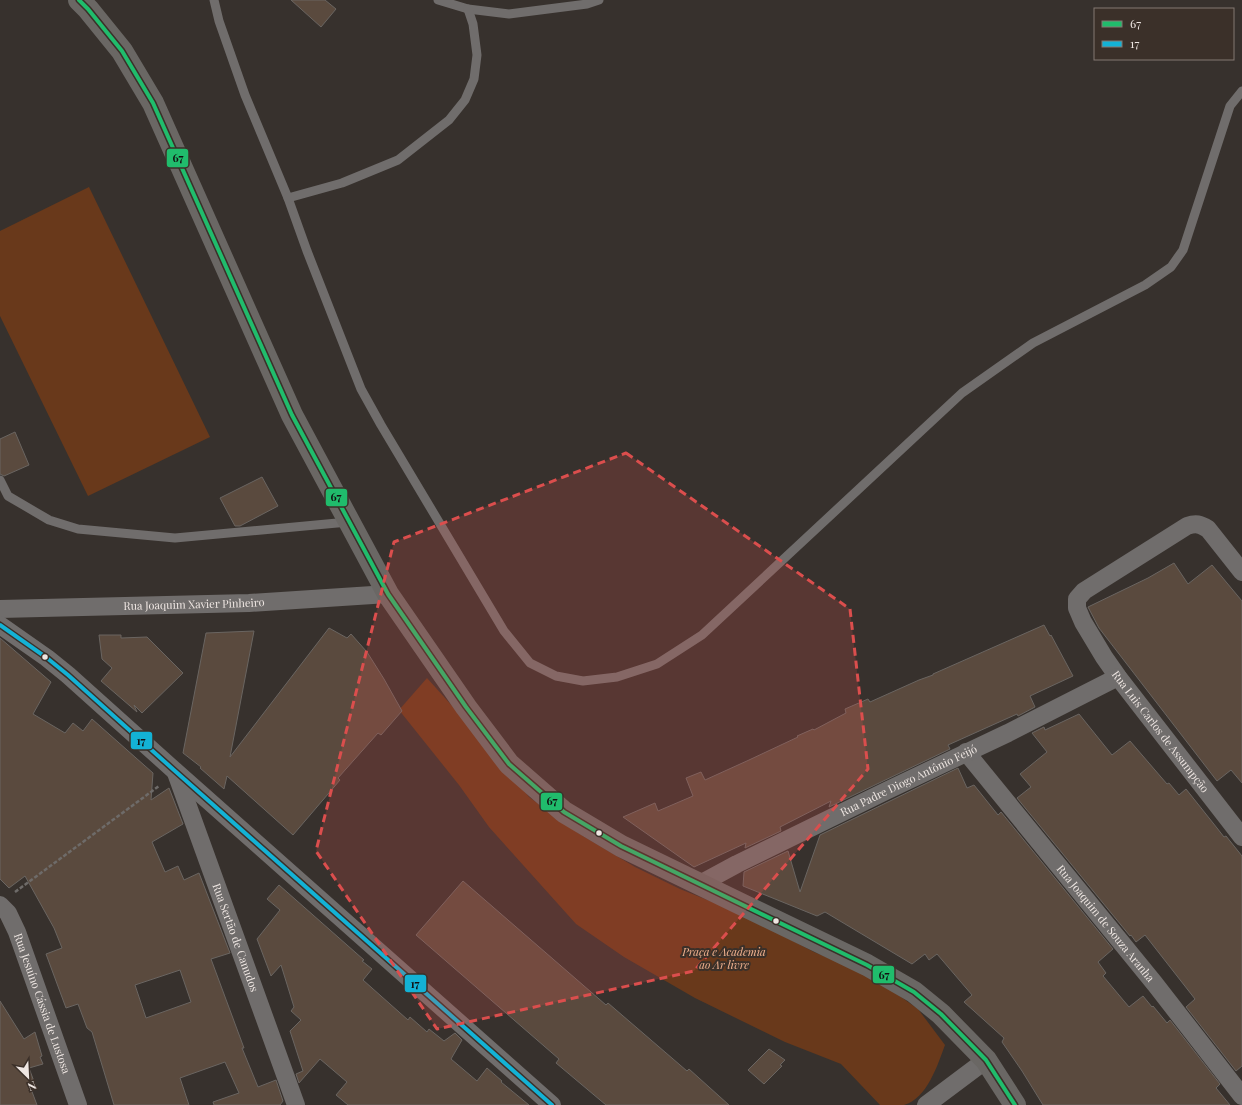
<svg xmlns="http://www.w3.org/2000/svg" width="1242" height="1105" font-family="'Playfair Display',serif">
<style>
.green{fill:#69391b}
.building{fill:#5a4a3e;stroke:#6a6561;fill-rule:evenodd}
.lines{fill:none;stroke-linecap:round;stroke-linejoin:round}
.path{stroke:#6e6b69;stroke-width:2.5;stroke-dasharray:4 2;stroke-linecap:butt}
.service{stroke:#706d6c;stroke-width:9}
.minor{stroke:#706d6c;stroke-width:18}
.secondary{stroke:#6a6764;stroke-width:22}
.bus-1-casing{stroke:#3b3029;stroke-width:7}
.bus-2-casing{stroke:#3b3029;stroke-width:7}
.bus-1{stroke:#20bc6c;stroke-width:4}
.bus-2{stroke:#13b2d5;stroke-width:4}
.marked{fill:#db4e4d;fill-opacity:0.2;stroke:#db4e4d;stroke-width:3;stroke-dasharray:8 5;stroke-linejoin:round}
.bus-dot{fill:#eee6e2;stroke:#3b3029;stroke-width:1.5}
.labels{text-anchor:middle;stroke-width:4;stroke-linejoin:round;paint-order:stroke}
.street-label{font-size:11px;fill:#eee6e2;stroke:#3b3029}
.park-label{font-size:11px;font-style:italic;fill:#f3b390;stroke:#3b3029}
.line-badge{stroke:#3b3029;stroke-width:1.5}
.pale-badge-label{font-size:11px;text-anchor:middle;font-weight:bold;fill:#111}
</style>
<rect width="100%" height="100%" fill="#37312d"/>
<g class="green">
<path d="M89,187L210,437L88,496L0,316V231Z"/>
<path d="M427,678L472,728L529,797L578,833L635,867L680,889L742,914L814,952L858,970L887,987L918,1009L945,1045C938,1064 927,1099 904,1105C898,1105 886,1105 880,1105L841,1064L785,1042L695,998L624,957L576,924L489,827L459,785L399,710Z"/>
</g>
<g class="building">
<path d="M291,0H325L336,9L321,27Z"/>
<path d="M15,432L29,465L4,476L0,474V439Z"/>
<path d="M262,477L278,506L240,526H235L220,498Z"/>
<path d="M1174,563L1188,584L1212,565L1242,601V783L1231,770L1217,781L1099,628L1088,607L1148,578Z"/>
<path d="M1044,625L1050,636L1051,635L1073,676L1030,696L1035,707L1018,716L1017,714L948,745L950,749L829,807L831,801L780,827L781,831L745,848L746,843L694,867L623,817L655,803L658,811L693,796L686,778L701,772L705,780L749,760L798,737L797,736L813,729L814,730L846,713L845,709L868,699L870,702L919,680L933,675V674Z"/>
<path d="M329,628L347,638L351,634L367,652L384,679L402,711L381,735L378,733L338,778L340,780L293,835L227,776L224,789L200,768L201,767L183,753L206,633L254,631L230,757Z"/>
<path d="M99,635H121V638L147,637L183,673L142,713L134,705L137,712L101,681L112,668L102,659Z"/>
<path d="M0,638L51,682L33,714L65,733L73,723L83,731L92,719L153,773L151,800L169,788L183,824L152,842L165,872L178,866L184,880L199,873L230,953L211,959L244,1048H242L258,1087L276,1080L283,1101L280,1105H214L213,1102L239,1093L225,1062L180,1078L189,1105H114L92,1032L87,1028L78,1004L66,1008L46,954L62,948L54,928L25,876L9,888L0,879ZM180,970L191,1002L146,1018L135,985Z"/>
<path d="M1079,714L1112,755L1130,741L1167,784L1169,783L1179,795L1186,789L1217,828L1224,837L1226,836L1242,856V1066L1236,1071L1186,1007L1195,999L1145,935L1136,942L1131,935L1130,936L1017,798L1031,787L1020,774L1047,752L1032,733L1044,727L1045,730Z"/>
<path d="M958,768L967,788L974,785L998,815L1001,812L1113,949L1098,962L1106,973L1103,976L1129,1007L1143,996L1152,1007L1153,1006L1167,1023L1170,1020L1220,1084L1216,1088L1230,1105H1043L1022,1071L1002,1042L1004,1038L964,1002L972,995L937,954L929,960L925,954L912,964L825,912L817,916L743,886L744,872L788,851L800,892L820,835Z"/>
<path d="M463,881L606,1005L608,1003L687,1071L689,1069L729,1105H606L556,1063L559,1059L416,935Z"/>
<path d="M279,885L364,960L362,961L372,969L363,980L408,1020L410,1017L427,1032L429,1029L444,1041L455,1033L462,1040L451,1059L477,1081L487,1068L502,1081L501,1082L529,1105H348L336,1095L347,1082L320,1059L299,1083L296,1074L303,1071L290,1031L301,1020L291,1011L294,1007L281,965L271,976L257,939L280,910L267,899Z"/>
<path d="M0,1001L24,1039L35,1032L42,1056L40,1057L43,1064L29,1068L36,1087L31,1089L37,1105H0Z"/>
<path d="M769,1049L785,1060L780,1065L782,1066L764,1084L748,1070Z"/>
</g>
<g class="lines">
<path class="path" d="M15,892L159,786"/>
<g class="service">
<path d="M214,0L219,21L245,95L288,198L307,251L361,389L381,425L504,631L530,663L556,676L583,681L617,677L657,664L702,635L962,393L1033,343L1145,285L1171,267L1183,250L1230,106L1242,91"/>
<path d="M438,0L468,9L509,14L587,4L599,0"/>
<path d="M288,198L342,183L398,160L449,120L465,100L474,79L477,55L473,24L468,9"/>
<path d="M0,480L8,496L49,520L78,529L175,538L348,522"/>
</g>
<g class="minor">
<path id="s1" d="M1242,572L1208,529C1200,524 1196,523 1187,526L1084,591L1077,599V608L1083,622L1104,657L1118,677L1242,837"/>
<path id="s2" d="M0,609L249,603L388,594"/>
<path d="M0,625L47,658L68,675L175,771L552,1105"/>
<path id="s3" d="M966,752L1155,984L1242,1096"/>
<path id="s4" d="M176,773L296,1105"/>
<path id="s5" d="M700,884L737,864L888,790L1008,733L1118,677"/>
<path id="s6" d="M0,905L8,913L17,932L78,1105"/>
<path d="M926,1105L986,1060"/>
</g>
<path class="secondary" d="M79,0L88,9L122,51L153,103L292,415L388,594L466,707L509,764L564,812L621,846L867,965L914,992L941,1014L986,1060L1015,1105"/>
<g class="bus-1-casing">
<path id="bus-1" d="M79,0L88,9L122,51L153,103L292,415L388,594L466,707L509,764L564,812L621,846L867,965L914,992L941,1014L986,1060L1015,1105"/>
</g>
<g class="bus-2-casing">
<path id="bus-2" d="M0,625L47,658L68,675L175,771L552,1105"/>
</g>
<use href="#bus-1" class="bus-1"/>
<use href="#bus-2" class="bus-2"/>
</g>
<path class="marked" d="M626,453L850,609L868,769L694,971L437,1029L316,851L394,542Z"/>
<g class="bus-dot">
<circle cx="45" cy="657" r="3.5"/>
<circle cx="599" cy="833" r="3.5"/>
<circle cx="776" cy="921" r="3.5"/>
</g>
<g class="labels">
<g class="street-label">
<text dy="4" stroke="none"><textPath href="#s2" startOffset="194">Rua Joaquim Xavier Pinheiro</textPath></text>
<text dy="4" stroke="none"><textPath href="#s1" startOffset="368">Rua Luis Carlos de Assumpção</textPath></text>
<text dy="4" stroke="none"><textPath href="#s5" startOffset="233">Rua Padre Diogo Antônio Feijó</textPath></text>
<text dy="4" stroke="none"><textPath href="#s3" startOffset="221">Rua Joaquim de Souza Aranha</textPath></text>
<text dy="4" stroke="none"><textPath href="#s4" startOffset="175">Rua Sertão de Canudos</textPath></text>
<text dy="4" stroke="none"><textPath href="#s6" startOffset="108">Rua Jesuíno Cássia de Lustosa</textPath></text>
</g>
<g class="park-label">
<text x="724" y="956">Praça e Academia<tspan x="724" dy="13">ao Ar livre</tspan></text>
</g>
</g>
<g class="line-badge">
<rect x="166" y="148" width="23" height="20" rx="4" fill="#20bc6c"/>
<rect x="325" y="488" width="23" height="19" rx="4" fill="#20bc6c"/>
<rect x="130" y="731" width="23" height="19" rx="4" fill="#13b2d5"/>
<rect x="540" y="792" width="23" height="19" rx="4" fill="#20bc6c"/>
<rect x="872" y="965" width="23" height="19" rx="4" fill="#20bc6c"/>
<rect x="404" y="974" width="23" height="19" rx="4" fill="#13b2d5"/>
</g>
<g class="pale-badge-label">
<text x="178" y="162">67</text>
<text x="336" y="501">67</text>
<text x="141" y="745">17</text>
<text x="552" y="805">67</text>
<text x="884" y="979">67</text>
<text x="415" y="988">17</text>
</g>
<rect x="1094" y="8" width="140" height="52" fill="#3b3029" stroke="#837973"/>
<rect x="1102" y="21" width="20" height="6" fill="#20bc6c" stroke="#837973"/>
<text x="1130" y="28" font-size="12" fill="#eee6e2">67</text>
<rect x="1102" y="41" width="20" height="6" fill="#13b2d5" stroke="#837973"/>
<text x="1130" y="48" font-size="12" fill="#eee6e2">17</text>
<g transform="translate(28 1077) rotate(156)" stroke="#3b3029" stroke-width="3" paint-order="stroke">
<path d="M0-3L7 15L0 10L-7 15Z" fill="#eee6e2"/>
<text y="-6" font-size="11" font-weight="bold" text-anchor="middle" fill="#eee6e2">N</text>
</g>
</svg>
